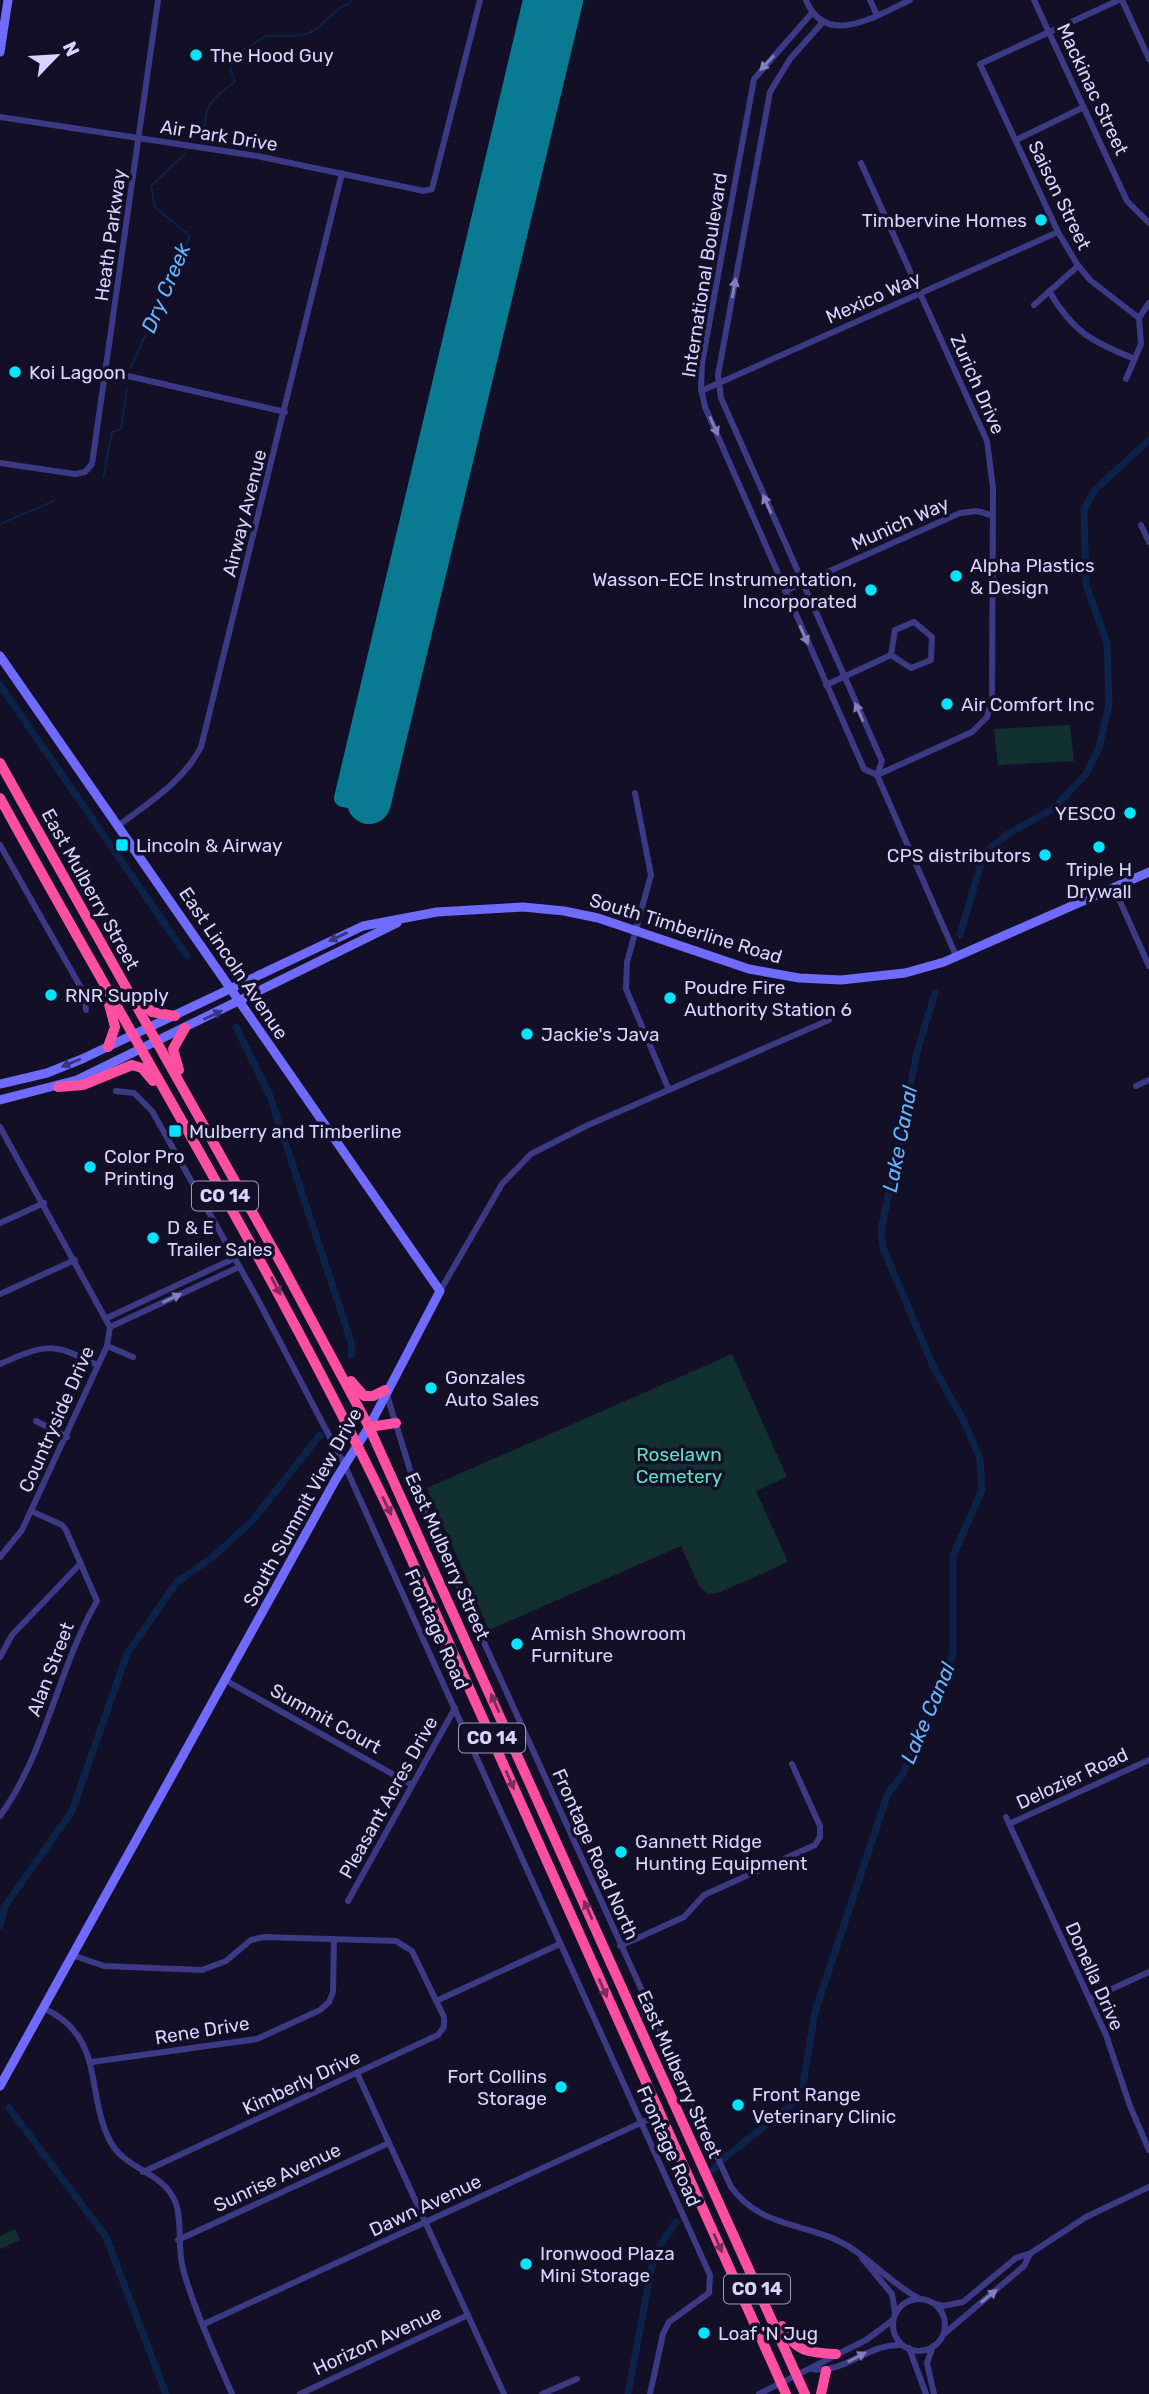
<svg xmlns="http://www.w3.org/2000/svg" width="1149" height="2394" font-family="Rubik,sans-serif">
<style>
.green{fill:#12302f}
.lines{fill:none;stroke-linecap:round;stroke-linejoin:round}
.stream{stroke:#0c2248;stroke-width:2}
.canal{stroke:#0c2248;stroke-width:7}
.taxiway{stroke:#0a7a92;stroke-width:18}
.runway{stroke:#0a7a92;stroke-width:44}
.street{stroke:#3d3a85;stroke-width:6}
.secondary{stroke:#6f6bff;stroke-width:9}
.highway{stroke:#ff4fa3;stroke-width:10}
.oneway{fill:#837fbc}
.oneway2{fill:#38347d}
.oneway3{fill:#7d2c5e}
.poi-dot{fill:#00e5ff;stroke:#130f26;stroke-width:2.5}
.labels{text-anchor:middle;stroke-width:7;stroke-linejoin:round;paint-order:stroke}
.shield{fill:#130f26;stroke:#9e99be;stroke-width:2}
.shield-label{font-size:18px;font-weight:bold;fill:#d9d4ff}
.poi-label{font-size:19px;fill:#d9d4ff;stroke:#130f26;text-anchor:start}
.street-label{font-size:19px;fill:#d9d4ff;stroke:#130f26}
.park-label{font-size:19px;fill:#5fe0c0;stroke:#130f26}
.water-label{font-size:21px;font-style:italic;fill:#62b6ff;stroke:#130f26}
</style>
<rect width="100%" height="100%" fill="#130f26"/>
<g class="green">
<path d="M1070,725L1074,761L998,765L994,729Z"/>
<path d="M732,1354L787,1477L756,1491L788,1562L718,1593L708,1594L699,1586L681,1546L489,1630L427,1488Z"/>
<path d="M15,2229L20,2240L0,2249V2236Z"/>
</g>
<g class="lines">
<g class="stream">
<path d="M198,137C208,128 204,122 207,111C211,100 225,88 235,82L230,68L236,51C249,50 253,43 264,37C274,33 296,40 313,31C325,25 336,5 350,4L351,0"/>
<path d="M131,367L190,236L155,207L151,186L185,154"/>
<path d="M103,478L112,432L121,429L127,388"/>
<path d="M0,524L54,501"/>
</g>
<g class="canal">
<path d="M0,685L187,956"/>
<path d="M960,935L984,853L1008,834L1054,808L1086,774L1099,748L1109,704L1107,643L1086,585L1084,509L1095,490L1149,440"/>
<path d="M236,1027L270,1096L352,1345L351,1355"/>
<path d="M0,1926L5,1906L72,1811L127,1654L176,1583L214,1556L253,1520L320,1435"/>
<path d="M9,2108L106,2237L166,2394"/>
<path d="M722,2160L801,2097L815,2012L888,1793L903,1774L953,1654V1556L982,1490L980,1459L964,1421L934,1368L883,1248L881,1231L917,1052L935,993"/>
<path d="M713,2170L716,2166"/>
<path d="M628,2394L651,2270L658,2249L676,2222"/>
</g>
<path class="taxiway" d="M369,802L343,798L532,0"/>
<path class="runway" d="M369,802L561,0"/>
<g class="street">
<path d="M806,0C826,49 878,15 910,0"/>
<path d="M870,0L877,15"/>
<path d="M1034,0L1127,201L1149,223"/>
<path d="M1119,0L980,64L1058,232L1077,264L1090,280L1139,318"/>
<path d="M1122,0L1149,59"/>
<path d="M812,13L754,79L702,363L701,388L705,407L864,769L877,775"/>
<path d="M823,22L790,59L770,92L718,375L721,398L882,761L877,775L957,958"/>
<path d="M0,117L257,156L424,191L432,189L480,0"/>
<path d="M1016,140L1084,107"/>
<path d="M861,163L987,441L993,488L992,699L987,717L972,732L877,775"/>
<path d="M1049,291C1073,332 1092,342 1135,359"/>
<path d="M1034,305L1078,266"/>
<path d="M1139,318L1149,303"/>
<path d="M106,371L285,412"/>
<path d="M1126,379L1141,344L1139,318"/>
<path d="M701,391L1058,232"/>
<path d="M0,463L75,474L85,472L92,464L158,0"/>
<path d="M1141,525L1149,542"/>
<path d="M785,591L960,513L977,511L991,515"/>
<path d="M826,685L891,655L911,668L931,660L932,637L914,622L895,630L891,655"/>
<path d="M635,793L651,875L627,962L626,989L669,1090"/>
<path d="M118,826C148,803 183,782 201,747L342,173"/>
<path d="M0,845L84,993L86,1010"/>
<path d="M1114,888L1149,966"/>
<path d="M1136,1086L1149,1080"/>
<path d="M116,1091L134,1093L152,1111L257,1298L345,1466L710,2275L709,2293L669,2322L663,2334L650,2394"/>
<path d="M0,1127L110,1327L107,1346L22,1530L0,1557"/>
<path d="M0,1223L44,1203"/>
<path d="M440,1291L502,1184L531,1154L586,1126L829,1020"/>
<path d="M0,1294L75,1260"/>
<path d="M107,1318L235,1258"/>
<path d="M110,1327L239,1267"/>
<path d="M107,1346L133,1357"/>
<path d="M0,1364C46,1344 52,1342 97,1365"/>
<path d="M386,1392L419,1499L731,2187C764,2232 813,2221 854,2250C877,2266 895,2286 920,2299"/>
<path d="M36,1421L67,1437"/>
<path d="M0,1657L12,1635L81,1563"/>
<path d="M225,1680L412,1785"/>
<path d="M0,1816C47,1751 57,1670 97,1601L66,1530L62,1525L31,1511"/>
<path d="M1006,1817L1106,2035L1130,2106L1149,2150"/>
<path d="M1009,1824L1149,1760"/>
<path d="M348,1901L455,1708"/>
<path d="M620,1946L684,1917L704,1895L815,1845L820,1837V1826L792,1764"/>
<path d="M72,1955L104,1966L202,1970L226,1961L251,1940L264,1937L396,1941L412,1951L444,2017V2027L438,2035L143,2172"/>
<path d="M1090,1999L1149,1972"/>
<path d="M436,2001L560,1944"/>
<path d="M43,2008C106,2036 85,2093 110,2141C125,2170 162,2171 175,2201C183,2221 177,2247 183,2269C195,2312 215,2354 232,2394"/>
<path d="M92,2062L257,2039L320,2010L329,2002L333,1992L334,1939"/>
<path d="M357,2073L504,2394"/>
<path d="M178,2240L389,2143"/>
<path d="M862,2258L892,2294L895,2312"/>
<circle cx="919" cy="2325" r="26"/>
<path d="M933,2303L943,2306L963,2302L1016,2258L1031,2253L1086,2217L1149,2187"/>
<path d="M204,2324L660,2114"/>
<path d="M944,2334L1024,2266L1030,2254"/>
<path d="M933,2346L927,2363L934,2394"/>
<path d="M909,2348L926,2394"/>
<path d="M812,2369C845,2374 868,2343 902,2345"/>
<path d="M300,2394L468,2315"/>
<path d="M542,2394L577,2379"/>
<path d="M759,2394L866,2340L893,2320"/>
</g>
<g class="secondary">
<path d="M0,52L8,0"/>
<path d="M0,656L440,1291L369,1427L336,1479L0,2086"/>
<path d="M0,1084L47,1073L82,1059L363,926L437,912L523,907L564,911L598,918L749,969L799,978L841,980L905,973L944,962L1149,872"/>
<path d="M0,1100L77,1080L397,923"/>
</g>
<g class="highway">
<path d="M0,763L282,1265L369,1427L805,2394"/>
<path d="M0,798C131,1037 273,1268 391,1514L786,2394"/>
<path d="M138,999L152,1012L175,1016"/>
<path d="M108,1047L115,1027L109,1004"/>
<path d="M179,1070L173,1049L185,1028"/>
<path d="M58,1087L83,1085L132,1065L142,1068L153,1081"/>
<path d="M351,1381L364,1396H373L385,1390"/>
<path d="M369,1427L396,1423"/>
<path d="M782,2326C794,2352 810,2353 836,2354"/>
<path d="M821,2394L826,2371"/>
</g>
</g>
<defs><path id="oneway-solid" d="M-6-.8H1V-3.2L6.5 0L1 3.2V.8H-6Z" transform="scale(1.75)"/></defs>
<g class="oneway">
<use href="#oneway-solid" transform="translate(767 63) rotate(133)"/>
<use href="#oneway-solid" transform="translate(734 288) rotate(-80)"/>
<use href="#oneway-solid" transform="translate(714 426) rotate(66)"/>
<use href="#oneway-solid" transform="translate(767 504) rotate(-114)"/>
<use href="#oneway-solid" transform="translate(804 635) rotate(66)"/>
<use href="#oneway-solid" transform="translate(859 712) rotate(-114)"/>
<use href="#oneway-solid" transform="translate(172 1298) rotate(-25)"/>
<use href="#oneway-solid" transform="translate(989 2296) rotate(-39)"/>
<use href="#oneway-solid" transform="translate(857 2357) rotate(-28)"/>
</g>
<g class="oneway2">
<use href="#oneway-solid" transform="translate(338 937) rotate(155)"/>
<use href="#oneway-solid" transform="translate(213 1015) rotate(-26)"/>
<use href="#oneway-solid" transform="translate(71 1063) rotate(158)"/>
</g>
<g class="oneway3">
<use href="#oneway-solid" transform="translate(276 1286) rotate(62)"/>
<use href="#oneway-solid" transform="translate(387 1506) rotate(64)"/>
<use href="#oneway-solid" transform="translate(495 1703) rotate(-114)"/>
<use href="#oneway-solid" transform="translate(510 1780) rotate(66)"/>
<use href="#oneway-solid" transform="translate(588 1910) rotate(-114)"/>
<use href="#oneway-solid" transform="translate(603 1988) rotate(66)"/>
<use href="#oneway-solid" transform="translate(718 2243) rotate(66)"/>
</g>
<g class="poi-dot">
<circle cx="196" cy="55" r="7"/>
<circle cx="1041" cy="220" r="7"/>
<circle cx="15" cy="372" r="7"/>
<circle cx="956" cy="576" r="7"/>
<circle cx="871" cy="590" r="7"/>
<circle cx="947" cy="704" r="7"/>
<circle cx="1130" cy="813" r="7"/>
<rect x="115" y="838" width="14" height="14" rx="3.5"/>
<circle cx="1099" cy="847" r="7"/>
<circle cx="1045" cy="855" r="7"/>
<circle cx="51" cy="995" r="7"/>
<circle cx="670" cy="998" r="7"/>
<circle cx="527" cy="1034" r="7"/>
<rect x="168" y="1124" width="14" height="14" rx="3.5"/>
<circle cx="90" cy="1167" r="7"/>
<circle cx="153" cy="1238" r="7"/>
<circle cx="431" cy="1388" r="7"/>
<circle cx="517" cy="1644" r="7"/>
<circle cx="621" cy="1852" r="7"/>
<circle cx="561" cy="2087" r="7"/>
<circle cx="738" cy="2105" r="7"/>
<circle cx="526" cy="2264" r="7"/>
<circle cx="704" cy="2333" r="7"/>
</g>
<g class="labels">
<g class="shield">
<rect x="192" y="1181.5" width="66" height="29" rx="5"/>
<rect x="459" y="1723.5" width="66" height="29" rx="5"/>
<rect x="724" y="2274.5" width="66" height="29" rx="5"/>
</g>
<g class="shield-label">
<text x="225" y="1202">CO 14</text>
<text x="492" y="1744">CO 14</text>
<text x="757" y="2295">CO 14</text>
</g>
<g class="poi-label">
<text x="210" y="62">The Hood Guy</text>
<text x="1027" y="227" text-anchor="end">Timbervine Homes</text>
<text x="29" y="379">Koi Lagoon</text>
<text x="970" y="572">Alpha Plastics<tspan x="970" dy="22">&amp; Design</tspan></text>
<text x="857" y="586" text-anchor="end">Wasson-ECE Instrumentation,<tspan x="857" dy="22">Incorporated</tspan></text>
<text x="961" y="711">Air Comfort Inc</text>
<text x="1116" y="820" text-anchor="end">YESCO</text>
<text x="136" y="852">Lincoln &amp; Airway</text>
<text x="1031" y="862" text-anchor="end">CPS distributors</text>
<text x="1099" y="876" text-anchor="middle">Triple H<tspan x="1099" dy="22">Drywall</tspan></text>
<text x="684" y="994">Poudre Fire<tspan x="684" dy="22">Authority Station 6</tspan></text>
<text x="65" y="1002">RNR Supply</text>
<text x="541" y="1041">Jackie's Java</text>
<text x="189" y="1138">Mulberry and Timberline</text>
<text x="104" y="1163">Color Pro<tspan x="104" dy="22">Printing</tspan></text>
<text x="167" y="1234">D &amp; E<tspan x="167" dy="22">Trailer Sales</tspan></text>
<text x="445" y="1384">Gonzales<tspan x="445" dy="22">Auto Sales</tspan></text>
<text x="531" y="1640">Amish Showroom<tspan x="531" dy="22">Furniture</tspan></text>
<text x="635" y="1848">Gannett Ridge<tspan x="635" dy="22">Hunting Equipment</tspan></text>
<text x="547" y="2083" text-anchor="end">Fort Collins<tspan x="547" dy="22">Storage</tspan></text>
<text x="752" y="2101">Front Range<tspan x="752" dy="22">Veterinary Clinic</tspan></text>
<text x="540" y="2260">Ironwood Plaza<tspan x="540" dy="22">Mini Storage</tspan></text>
<text x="718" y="2340">Loaf 'N Jug</text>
</g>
<g class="street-label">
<text transform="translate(1093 89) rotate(65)" y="7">Mackinac Street</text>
<text transform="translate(219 135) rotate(9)" y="7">Air Park Drive</text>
<text transform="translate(1060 195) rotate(64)" y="7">Saison Street</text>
<text transform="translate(110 235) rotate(-82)" y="7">Heath Parkway</text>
<text transform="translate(704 275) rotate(-81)" y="7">International Boulevard</text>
<text transform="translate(873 297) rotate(-24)" y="7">Mexico Way</text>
<text transform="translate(978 384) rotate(66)" y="7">Zurich Drive</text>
<text transform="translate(244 513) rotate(-76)" y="7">Airway Avenue</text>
<text transform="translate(900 523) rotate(-24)" y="7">Munich Way</text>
<text transform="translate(91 889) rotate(61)" y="7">East Mulberry Street</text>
<text transform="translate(686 928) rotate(17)" y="7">South Timberline Road</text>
<text transform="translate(234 963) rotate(56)" y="7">East Lincoln Avenue</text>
<text transform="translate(56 1419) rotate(-66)" y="7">Countryside Drive</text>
<text transform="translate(302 1507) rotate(-61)" y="7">South Summit View Drive</text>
<text transform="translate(448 1556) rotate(66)" y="7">East Mulberry Street</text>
<text transform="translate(437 1629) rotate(66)" y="7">Frontage Road</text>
<text transform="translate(50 1669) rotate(-69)" y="7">Alan Street</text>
<text transform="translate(326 1718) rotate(29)" y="7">Summit Court</text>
<text transform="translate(1072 1778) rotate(-25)" y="7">Delozier Road</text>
<text transform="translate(388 1797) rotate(-61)" y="7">Pleasant Acres Drive</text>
<text transform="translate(596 1854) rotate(66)" y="7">Frontage Road North</text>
<text transform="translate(1095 1976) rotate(66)" y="7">Donella Drive</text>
<text transform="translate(202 2030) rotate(-9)" y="7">Rene Drive</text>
<text transform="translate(680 2074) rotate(66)" y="7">East Mulberry Street</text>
<text transform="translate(301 2082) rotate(-25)" y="7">Kimberly Drive</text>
<text transform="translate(669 2146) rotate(66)" y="7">Frontage Road</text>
<text transform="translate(277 2177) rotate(-25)" y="7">Sunrise Avenue</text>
<text transform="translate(425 2205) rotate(-25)" y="7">Dawn Avenue</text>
<text transform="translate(377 2340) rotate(-25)" y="7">Horizon Avenue</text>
</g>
<g class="park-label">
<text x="679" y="1461">Roselawn<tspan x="679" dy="22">Cemetery</tspan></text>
</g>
<g class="water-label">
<text transform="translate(166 288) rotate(-67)" y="7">Dry Creek</text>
<text transform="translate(900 1139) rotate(-79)" y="7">Lake Canal</text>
<text transform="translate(928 1713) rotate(-67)" y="7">Lake Canal</text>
</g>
</g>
<g transform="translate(56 56) rotate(65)" stroke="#130f26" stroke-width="5" paint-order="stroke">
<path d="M0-5L12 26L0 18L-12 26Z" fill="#d9d4ff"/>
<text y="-10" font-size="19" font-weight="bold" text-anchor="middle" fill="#d9d4ff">N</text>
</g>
</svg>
